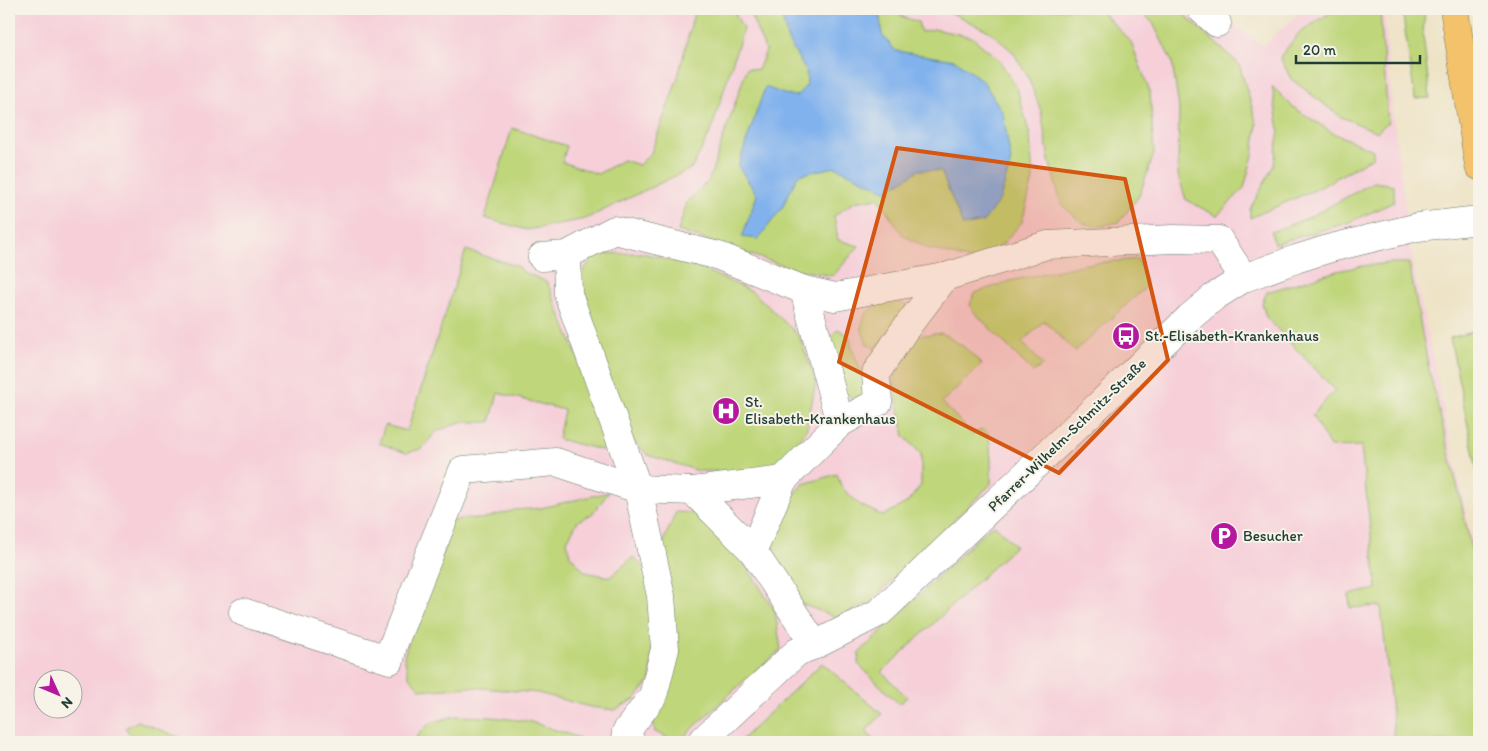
<svg xmlns="http://www.w3.org/2000/svg" width="1488" height="751" font-family="Itim,sans-serif">
<style>
.built{fill:#f6cfd9;fill-rule:evenodd}
.green{fill:#bfd67a;stroke:#6f8a57}
.water{fill:#82b2ed;stroke:#507890}
.lines{fill:none;stroke-linecap:round;stroke-linejoin:round}
.minor-casing{stroke:#677767;stroke-width:29}
.major-casing{stroke:#677767;stroke-width:29}
.minor{stroke:#fff;stroke-width:28}
.major{stroke:#f3c26a;stroke-width:28}
.marked{fill:#d45610;fill-opacity:0.2;stroke:#d45610;stroke-width:4;stroke-linejoin:round}
.labels{text-anchor:middle;stroke-width:4;stroke-linejoin:round;paint-order:stroke}
.poi-label{font-size:15px;fill:#1f3d34;stroke:#f7f3e8;text-anchor:start}
.street-label{font-size:15px;fill:#1f3d34;stroke:#f7f3e8}
</style>
<rect width="100%" height="100%" fill="#f7f3e8"/>
<filter id="ink" filterUnits="userSpaceOnUse"><feTurbulence type="fractalNoise" baseFrequency=".02" numOctaves="2"/><feDisplacementMap in="SourceGraphic" scale="10" xChannelSelector="R" yChannelSelector="G"/><feConvolveMatrix kernelMatrix="1 2 1 2 8 2 1 2 1" color-interpolation-filters="sRGB"/></filter>
<filter id="wash" filterUnits="userSpaceOnUse"><feTurbulence type="fractalNoise" baseFrequency=".0096" numOctaves="4" result="noise"/><feDisplacementMap in="SourceGraphic" scale="20" xChannelSelector="R" yChannelSelector="G"/><feGaussianBlur stdDeviation="1.12" result="paint"/><feColorMatrix in="noise" values="0 0 0 0 0 0 0 0 0 0 0 0 0 0 0 0 0 1.4 0 .05"/><feComposite in="paint" operator="in"/></filter>
<g filter="url(#wash)">
<rect width="100%" height="100%" fill="#eee3c6"/>
<path class="built" d="M9,9H1211L1263,46L1303,9H1384L1393,116L1413,266L1475,555L1479,587V742H9ZM42,678H72V708H42Z"/>
<g class="green">
<path d="M695,9H733L743,29L711,131L692,168L585,219L527,230L485,218L512,128L567,146L562,162L598,174L623,160L639,165L651,153L678,77Z"/>
<path d="M748,9H898L897,12L903,17L918,22L921,32L934,29L972,37L999,60L1017,88L1030,136L1033,179L1022,222L1000,247L970,260L927,248L903,235L878,198L854,202L834,216L838,240L859,246L833,276L794,269L678,231L687,202L709,180L747,68L758,70L766,51Z"/>
<path d="M943,9H1099L1131,42L1150,92L1154,154L1139,196L1119,222L1097,227L1082,223L1061,204L1049,160L1041,111L1028,77L1013,52L989,31Z"/>
<path d="M1138,9H1178L1239,64L1257,124L1253,155L1244,188L1217,216L1186,200L1178,175L1179,108L1172,62L1153,23Z"/>
<path d="M1336,9H1380L1388,122L1377,132L1341,117L1291,79L1280,57L1299,33Z"/>
<path d="M1402,9H1425L1423,34L1430,98L1415,99Z"/>
<path d="M1272,86L1293,107L1333,133L1373,150V157L1319,188L1250,218V209L1274,165L1279,130Z"/>
<path d="M1374,182L1394,185V202L1347,223L1274,244L1271,232L1310,217Z"/>
<path d="M466,250L520,267L521,271L547,282L606,426L608,447L601,450L558,439L564,410L498,393L490,422H461L437,431L421,449L406,453L379,443L385,425L407,431Z"/>
<path d="M643,253L702,269L753,292L799,336L816,381L807,428L786,460L761,472L699,471L648,455L626,434L578,288L581,274L595,254Z"/>
<path d="M1138,259L1147,286L1075,351L1044,321L1022,342L1043,365L1033,372L973,311L970,304L975,293L1010,281L1086,264Z"/>
<path d="M1391,263H1409L1429,370L1461,501L1474,563L1479,607V742H1394L1393,723L1381,606L1350,608L1349,595L1377,589L1361,448L1363,446L1330,447L1312,415L1335,390L1266,317L1262,303L1267,292L1337,271L1362,266Z"/>
<path d="M895,300L907,306L876,349L867,344L861,328L865,314L878,304Z"/>
<path d="M838,329L849,336L853,351L867,386L866,396L854,400L843,392L829,339Z"/>
<path d="M1479,330V480L1450,338Z"/>
<path d="M942,333L963,346L982,364L942,402L972,434L983,429L989,435L991,460V484L868,604L836,617L801,604L783,576L766,546L774,518L803,484L837,474L842,488L860,505L883,516L908,502L921,485V454L904,436L894,384L901,353L915,336Z"/>
<path d="M609,492L592,514L578,521L567,541L570,555L585,572L610,577L633,557L648,571L656,597L650,681L635,699L615,710L590,707L538,693L471,687L433,690L420,689L409,677L404,657L421,599L449,522L465,518L482,519L515,510L541,508Z"/>
<path d="M676,512L695,513L720,533L749,570L775,611L781,650L744,681L678,742L655,732L653,721L662,693L663,542Z"/>
<path d="M995,525L1015,546L882,672L907,697L899,704L858,664L859,653L987,529Z"/>
<path d="M822,663L882,714L866,731L875,742H739Z"/>
<path d="M455,716L491,717L528,721L577,737L584,742H415L416,737L430,723Z"/>
<path d="M138,721L191,742H137L125,728Z"/>
</g>
<path class="water" d="M780,9H884L880,17L882,35L896,51L955,60L983,81L1003,113L1011,161L1000,199L983,222L963,226L941,171L919,170L887,191L835,167L798,175L782,208L758,239L742,237L757,195L738,166L765,87L784,94L796,96L807,85L806,71L788,41Z"/>
</g>
<g filter="url(#ink)">
<g class="lines">
<g class="minor-casing">
<g id="minor">
<path d="M1201,9L1217,23"/>
<path d="M542,257L567,255L614,230L719,256L804,290L835,297L945,277L1047,245L1173,239L1219,240L1244,278"/>
<path d="M804,290L840,423"/>
<path d="M693,491L783,480"/>
<path d="M753,551L815,645"/>
<path d="M243,612L390,660L393,645L463,470L556,462L638,489L568,294L567,255"/>
<path d="M631,742L626,732L653,696L665,649L661,596L638,489L693,491L753,551L783,480L840,423L878,402L876,373L903,332L945,277"/>
<path d="M701,742L797,652L815,645L880,612L1100,404L1189,318L1214,297L1244,278L1296,259L1331,248L1418,227L1479,220"/>
</g>
</g>
<g class="major-casing">
<path id="major" d="M1454,9L1479,166"/>
</g>
<use href="#minor" class="minor"/>
<use href="#major" class="major"/>
</g>
</g>
<path class="marked" d="M897,148L1125,179L1168,360L1059,473L839,362Z"/>
<defs>
<g id="bus-disc" transform="scale(1.4375)"><circle r="9.5" fill="#b5179e" stroke="#f7f3e8"/><path d="M-5-6H5V4H4V6H2V4H-2V6H-4V4H-5ZM-3.5-4V0h7V-4ZM-3.5 1.2v1.5H-2V1.2ZM2 1.2v1.5H3.5V1.2Z" fill="#fff"/></g>
<g id="hospital-disc" transform="scale(1.4375)"><circle r="9.5" fill="#b5179e" stroke="#f7f3e8"/><path d="M-5-5h3v3.5h4V-5h3V5h-3V1.5h-4V5h-3Z" fill="#fff"/></g>
<g id="parking-disc" transform="scale(1.4375)"><circle r="9.5" fill="#b5179e" stroke="#f7f3e8"/><path d="M-3.5-5.5H1a3.5 3.5 0 0 1 0 7H-1V5.5H-3.5ZM-1-3.4V-.6H.8a1.4 1.4 0 0 0 0-2.8Z" fill="#fff"/></g>
</defs>
<g fill-rule="evenodd">
<use href="#bus-disc" x="1126" y="336"/>
<use href="#hospital-disc" x="726" y="411"/>
<use href="#parking-disc" x="1224" y="536"/>
</g>
<g class="labels">
<g class="poi-label">
<text x="1145" y="341">St.-Elisabeth-Krankenhaus</text>
<text x="745" y="407">St.<tspan x="745" dy="17">Elisabeth-Krankenhaus</tspan></text>
<text x="1243" y="541">Besucher</text>
</g>
<g class="street-label">
<text transform="translate(1067 435) rotate(-44)" y="5">Pfarrer-Wilhelm-Schmitz-Straße</text>
</g>
</g>
<rect width="1488" height="751" fill="none" stroke="#f7f3e8" stroke-width="30"/>
<g transform="translate(58 694) rotate(134)"><circle r="24" fill="#f7f3e8" stroke="#a1aaa0"/>
<path d="M0-4L9 19L0 12L-9 19Z" fill="#b5179e"/>
<text y="-8" font-size="14" font-weight="bold" text-anchor="middle" fill="#1f3d34">N</text>
</g>
<path d="M1296 55v8h124v-8" fill="none" stroke="#1f3d34" stroke-width="2.5"/>
<text x="1303" y="55" font-size="15" fill="#1f3d34" stroke="#f7f3e8" stroke-width="4" paint-order="stroke">20 m</text>
</svg>
